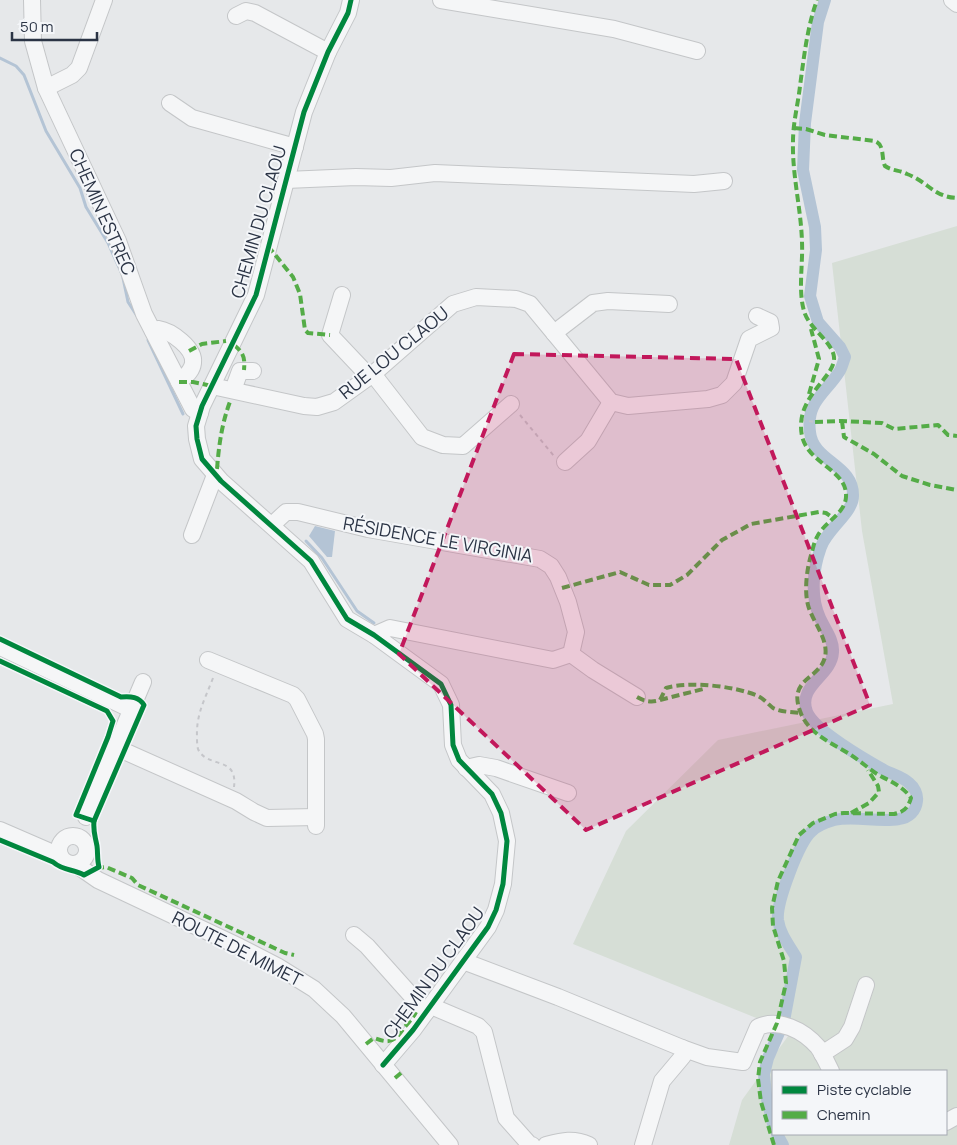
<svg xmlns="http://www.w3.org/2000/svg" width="957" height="1145" font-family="Manrope,sans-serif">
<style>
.green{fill:#d6ded6;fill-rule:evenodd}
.water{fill:#b4c4d5}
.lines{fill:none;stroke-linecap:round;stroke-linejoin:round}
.stream{stroke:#b4c4d5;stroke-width:3}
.canal{stroke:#b4c4d5;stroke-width:12}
.minor-casing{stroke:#c4c6c8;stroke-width:18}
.path{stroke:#c5c6ca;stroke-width:2;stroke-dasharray:4 4;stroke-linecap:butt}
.minor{stroke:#f5f6f7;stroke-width:16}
.quiet{stroke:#54ac47;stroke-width:4;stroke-dasharray:8 4;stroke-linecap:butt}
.cycleway-casing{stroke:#f4f6f9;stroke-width:8}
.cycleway{stroke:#00873e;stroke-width:5}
.marked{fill:#c2185b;fill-opacity:0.2;stroke:#c2185b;stroke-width:4;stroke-dasharray:10 6;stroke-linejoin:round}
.labels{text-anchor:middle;stroke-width:4;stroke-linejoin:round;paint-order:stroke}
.street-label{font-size:18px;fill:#2b3445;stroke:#f4f6f9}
</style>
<rect width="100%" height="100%" fill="#e6e8ea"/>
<path class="green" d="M957,226V1145H729L742,1100L791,1032L573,944L626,831L718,740L893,704L862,531L832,263ZM773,1071H946V1134H773Z"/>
<path class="water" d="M315,526L335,531L332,557H327L309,536Z"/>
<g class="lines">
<g class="stream">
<path d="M0,58L16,66L24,75L46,131L80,188L86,207L108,243L121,272"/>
<path d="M123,278L128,302L137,316"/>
<path d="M148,340L183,414"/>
<path d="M306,541L322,558L357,611L374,623"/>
</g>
<g class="canal">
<path d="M773,1124L766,1095L764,1074L768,1058L784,1021L796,957C789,945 780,934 778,920C776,903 799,842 812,831C817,826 827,822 834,820C855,815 878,823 899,819C909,818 916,811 917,801C918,794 914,787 909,783C903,777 892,774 884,770C866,760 814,730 807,712C797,685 832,676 833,652C834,640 825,629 820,618C810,596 813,569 821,547C827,529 853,513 853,496C854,464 813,462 810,432C806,402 825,394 839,372C842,368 843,362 845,357L840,347L818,322L810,296L816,250L815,227L803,170L805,123L818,22L825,0"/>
<path d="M777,1134L783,1145"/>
</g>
<g class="minor-casing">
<g id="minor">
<path d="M32,0L33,41L46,88L118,241L144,314L193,409L200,413"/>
<path d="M351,0L348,13L328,52L304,112L256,295L202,406L196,426L197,439L202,459L221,481L311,561L347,619L374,635L441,684L451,705L453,745L459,760L492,794L501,813L507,841L503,884L496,910L488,927L413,1030L383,1065"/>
<path d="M441,0L614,29L697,51"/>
<path d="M952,0L957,4"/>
<path d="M236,16L246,11L255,13L328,52"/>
<path d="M46,88L72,75L79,68L104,0"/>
<path d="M170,103L192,118L295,147"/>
<path d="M286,180L356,177L391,178L435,173L694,184L724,181"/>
<path d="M342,295L330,335L364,371L373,374L422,437L443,445L463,446L511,404"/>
<path d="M153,331L158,329C171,331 195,348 193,363C192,372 185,376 179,382"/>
<path d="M554,333L593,303L608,301L669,304"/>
<path d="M212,386L304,406L317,407L334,402L373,374L453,304L476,297L516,299L530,304L611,402L628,406L708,399L722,395L734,383L749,339L771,328L770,322L757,316"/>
<path d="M233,390L240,371H253"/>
<path d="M565,462L588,441L611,402"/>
<path d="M272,525L286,512H298L368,529L540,559L551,566L558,577L568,602L576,632L571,654L553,660L390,628L374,635"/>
<path d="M192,535L215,475"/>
<path d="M0,647L132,710"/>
<path d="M571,654L593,670L637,697"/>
<path d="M208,660L293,695L297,699L315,734L316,739V826"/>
<path d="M115,747L236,801L254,812L267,818L316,817"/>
<path d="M466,768L479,765L496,768L568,793"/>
<path d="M86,817L143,682"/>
<path d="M0,830L60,856"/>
<circle cx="73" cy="850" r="14"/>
<path d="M75,864L98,880L240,947L277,966L314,989L343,1016L450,1145"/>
<path d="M354,935L367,946L426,1012"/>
<path d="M463,961L558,997L682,1048L683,1056L662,1081L643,1145"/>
<path d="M431,1006L478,1026L484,1032L506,1118L530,1145H532"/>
<path d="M682,1048L707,1057L743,1062L758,1027C779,1018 803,1030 818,1047C823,1054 827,1063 831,1071"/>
<path d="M822,1054L845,1039L852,1027L866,985"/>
<path d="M946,1122L957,1116"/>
<path d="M546,1145C562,1141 573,1138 589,1145"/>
</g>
</g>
<g class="path">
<path d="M520,415L554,456"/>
<path d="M801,420L815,422"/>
<path d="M213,678C205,699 196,714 197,737C197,741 197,745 198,749C207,769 238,755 234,787"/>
</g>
<use href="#minor" class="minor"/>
<g class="quiet">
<path d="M794,128L806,129L825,135L875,141C885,145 881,158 885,166C892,171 900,170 907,174C928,182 934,197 957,198"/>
<path d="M268,246L293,277L300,294L305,330L308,333L330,335"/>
<path d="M234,345C244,353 245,358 244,370"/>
<path d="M189,351L202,344L226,341"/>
<path d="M179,382H193L212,386"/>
<path d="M809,394L819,359L811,329"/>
<path d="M842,421L844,437L874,454L902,476L930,485L957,490"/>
<path d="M815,422L842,421L882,423L894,429L938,425L948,435L957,436"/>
<path d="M217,469C219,444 222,422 231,399"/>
<path d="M562,588L620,572L649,585H670L687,575L722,540L751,524L819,512L826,513L833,518"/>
<path d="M637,697C644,701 651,703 660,700L666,688C690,681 735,686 758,696C764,699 768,704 773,708C781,712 791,712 800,713"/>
<path d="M660,700L703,689"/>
<path d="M851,813L869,803L879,792L878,786L868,770"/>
<path d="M96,868L106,867L132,878L138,885L285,953L294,955"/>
<path d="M366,1044L374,1038C390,1044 394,1042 404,1028C408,1023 413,1018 416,1012"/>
<path d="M395,1078L401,1073"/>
<path d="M774,1145L761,1102L758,1079L760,1062L777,1023L786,983L784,961L773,926L772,908L778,881L799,835L813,823L835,814L844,813L894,814C904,812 908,808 911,798C903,786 889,781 877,774C868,768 860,761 851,755C832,743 808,734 800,711C788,678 820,679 825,657C829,639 812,621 808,605C804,590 807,569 811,555C813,549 814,542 817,537C824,522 845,514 846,497C848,470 808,464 802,436C794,396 836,378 834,357C832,341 809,329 804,311C798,290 803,265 802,242C801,208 792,175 793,141C793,123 798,104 800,86C804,57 807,28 817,0"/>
</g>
<g class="cycleway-casing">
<g id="cycleway">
<path d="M351,0L348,13L328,52L304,112L256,295L202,406L196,426L197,439L202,459L221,481L311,561L347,619L374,635L441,684L451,705L453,745L459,760L492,794L501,813L507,841L503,884L496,910L488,927L413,1030L383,1065"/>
<path d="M0,639L121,697C131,696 139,697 144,705L94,821C93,832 95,835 97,846C98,853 97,860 99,867L84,875C74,869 63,871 53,862L0,840"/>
<path d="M0,661L107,711L113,721L108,737L76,815L94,821"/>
</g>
</g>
<use href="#cycleway" class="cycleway"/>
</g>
<path class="marked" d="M514,354L736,359L870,705L586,830L399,654Z"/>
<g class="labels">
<g class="street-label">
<text transform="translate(102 212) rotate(66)" y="6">CHEMIN ESTREC</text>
<text transform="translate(259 222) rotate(-74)" y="6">CHEMIN DU CLAOU</text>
<text transform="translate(394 353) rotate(-39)" y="6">RUE LOU CLAOU</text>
<text transform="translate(438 540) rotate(10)" y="6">RÉSIDENCE LE VIRGINIA</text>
<text transform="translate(237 949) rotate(27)" y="6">ROUTE DE MIMET</text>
<text transform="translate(434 973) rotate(-54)" y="6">CHEMIN DU CLAOU</text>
</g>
</g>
<rect x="772" y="1070" width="175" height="65" fill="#f4f6f9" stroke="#a4a8b1"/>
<rect x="782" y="1086" width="25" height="8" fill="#00873e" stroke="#a4a8b1"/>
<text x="817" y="1095" font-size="15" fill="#2b3445">Piste cyclable</text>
<rect x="782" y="1111" width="25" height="8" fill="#54ac47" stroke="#a4a8b1"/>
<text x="817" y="1120" font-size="15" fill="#2b3445">Chemin</text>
<path d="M12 32v8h85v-8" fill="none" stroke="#2b3445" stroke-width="2.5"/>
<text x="20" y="32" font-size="15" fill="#2b3445" stroke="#f4f6f9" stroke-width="4" paint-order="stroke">50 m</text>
</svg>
